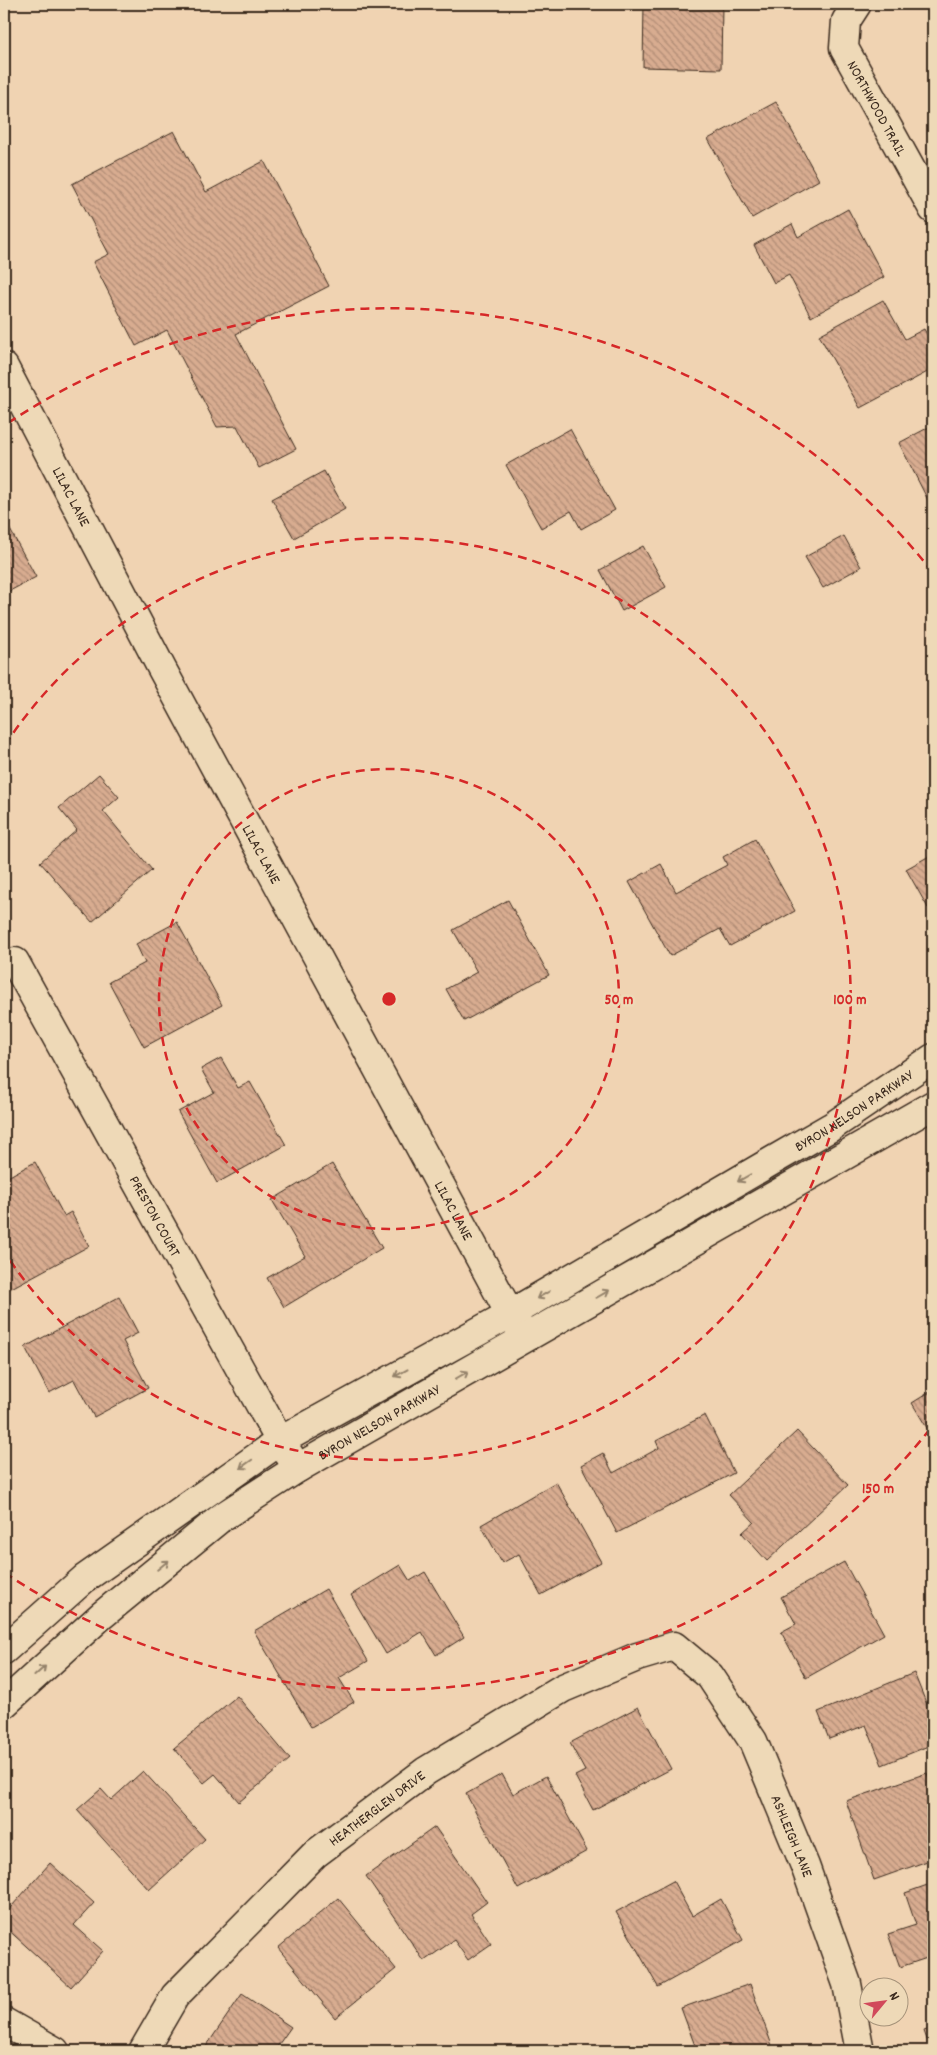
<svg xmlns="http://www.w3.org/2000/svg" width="937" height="2055" font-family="Dekko,sans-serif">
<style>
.building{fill:url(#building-back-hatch);stroke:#3b2a1e}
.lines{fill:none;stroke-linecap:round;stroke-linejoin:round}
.minor-casing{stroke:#3b2a1e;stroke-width:31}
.tertiary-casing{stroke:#3b2a1e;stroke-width:31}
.minor{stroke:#eed9b7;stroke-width:28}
.tertiary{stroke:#eed9b7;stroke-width:28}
.oneway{stroke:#94826a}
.ring{fill:none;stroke:#d62828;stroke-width:2.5;stroke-dasharray:9 6}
.labels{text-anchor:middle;stroke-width:5;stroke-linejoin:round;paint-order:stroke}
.street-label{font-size:15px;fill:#3b2a1e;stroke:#eed9b7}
.centre{fill:#d62828;stroke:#eed9b7;stroke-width:2.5}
.ring-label{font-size:15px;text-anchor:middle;font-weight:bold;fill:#d62828;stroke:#eed9b7;stroke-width:5;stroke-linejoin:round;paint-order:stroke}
</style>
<defs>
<pattern id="building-back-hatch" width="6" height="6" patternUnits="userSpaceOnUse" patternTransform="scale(1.25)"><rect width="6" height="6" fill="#d8ac90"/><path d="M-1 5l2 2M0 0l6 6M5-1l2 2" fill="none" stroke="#b08c75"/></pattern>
</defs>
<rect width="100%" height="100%" fill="#f0d3b2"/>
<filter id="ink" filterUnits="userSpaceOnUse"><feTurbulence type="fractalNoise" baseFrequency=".02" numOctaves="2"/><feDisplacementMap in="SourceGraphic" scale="10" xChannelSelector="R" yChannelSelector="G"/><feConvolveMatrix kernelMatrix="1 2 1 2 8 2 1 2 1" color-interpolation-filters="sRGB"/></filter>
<g filter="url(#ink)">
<g class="building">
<path d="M644,4H722L721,69L643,67Z"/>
<path d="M776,102L819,180L752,218L708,139Z"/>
<path d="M174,131L206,192L264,161L329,286L236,334L296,449L259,468L237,426L217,427L167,330L136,346L93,262L109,254L72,184Z"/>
<path d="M848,209L884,277L811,317L789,275L774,283L754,245L792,224L798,237Z"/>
<path d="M883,300L905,339L924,329L933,345V369L860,408L819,335Z"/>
<path d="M933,425V510L899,443Z"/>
<path d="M570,429L615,510L581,529L571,511L541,528L506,465Z"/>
<path d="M324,471L345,509L294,538L272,499Z"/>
<path d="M8,526L36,577L4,594V528Z"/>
<path d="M844,536L861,567L823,588L805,557Z"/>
<path d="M643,546L666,587L622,611L600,570Z"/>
<path d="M99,774L119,797L103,811L152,870L92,922L40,862L77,830L59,808Z"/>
<path d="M755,839L795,911L730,946L720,929L670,956L629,882L661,864L676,892L727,865L723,857Z"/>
<path d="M933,854V905L928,908L906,869Z"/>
<path d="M508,900L549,975L464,1021L446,989L477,972L453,930Z"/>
<path d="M177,922L222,1005L144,1047L109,982L145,963L136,944Z"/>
<path d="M221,1058L238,1088L250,1082L286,1145L217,1183L178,1112L214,1092L201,1069Z"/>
<path d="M35,1162L64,1216L71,1212L89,1246L4,1292V1179Z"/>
<path d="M332,1164L382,1248L284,1307L267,1278L305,1256L272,1200Z"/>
<path d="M119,1297L138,1333L123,1341L148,1388L94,1417L74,1380L49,1393L25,1347Z"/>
<path d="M933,1390V1438L912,1403Z"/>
<path d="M705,1415L734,1473L617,1533L581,1465L603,1453L613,1473L659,1448L656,1441Z"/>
<path d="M797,1431L848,1485L767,1561L742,1533L754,1522L729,1495Z"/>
<path d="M556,1482L601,1562L541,1595L519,1554L502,1563L481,1525Z"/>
<path d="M844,1562L884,1634L806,1678L781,1632L796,1624L781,1597Z"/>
<path d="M400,1565L410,1581L425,1572L464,1637L436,1655L422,1632L386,1654L351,1595Z"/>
<path d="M326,1589L368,1661L339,1678L354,1702L311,1727L254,1631Z"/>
<path d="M914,1673L933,1720V1744L882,1765L866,1725L829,1739L818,1712Z"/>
<path d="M237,1696L290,1759L239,1802L215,1774L204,1783L174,1748Z"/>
<path d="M638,1707L671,1769L593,1810L575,1776L585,1771L570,1743Z"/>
<path d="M143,1771L205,1839L149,1890L77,1810L101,1789L111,1800Z"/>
<path d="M927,1773L933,1789V1859L874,1880L846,1801Z"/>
<path d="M502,1774L513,1794L546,1776L587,1851L518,1889L466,1794Z"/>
<path d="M435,1827L487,1902L471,1914L491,1944L468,1960L454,1940L424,1961L366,1876Z"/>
<path d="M50,1863L94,1903L74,1925L103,1951L71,1987L4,1926V1915Z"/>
<path d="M673,1881L692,1916L721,1899L743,1940L658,1987L616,1912Z"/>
<path d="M933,1883V1956L900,1967L888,1934L916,1925L905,1893Z"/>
<path d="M338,1898L396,1969L335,2018L278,1948Z"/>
<path d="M750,1984L774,2051H697L681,2008Z"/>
<path d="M242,1994L291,2027L274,2051H203Z"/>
<path d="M933,2028V2051H931L924,2031Z"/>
</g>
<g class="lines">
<g class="minor-casing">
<g id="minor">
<path id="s1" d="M857,4L846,21L844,48L933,209"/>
<path id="s2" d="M15,962L280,1441L298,1468"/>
<path d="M4,2022L55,2051"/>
<path id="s3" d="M143,2051L175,1996L315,1854L426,1771L563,1688L637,1657L674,1646L710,1676L753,1741L805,1866L847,1984L860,2051"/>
</g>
</g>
<g class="tertiary-casing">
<g id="tertiary">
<path id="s4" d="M4,367L162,669L510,1314L520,1328"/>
<path id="s5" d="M4,1650L84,1579L280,1441L510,1314L772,1161L831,1127L933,1058"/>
<path id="s6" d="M4,1704L101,1616L222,1517L298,1468L933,1105"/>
</g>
</g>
<use href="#minor" class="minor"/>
<use href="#tertiary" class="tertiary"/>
</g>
<defs><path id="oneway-shaft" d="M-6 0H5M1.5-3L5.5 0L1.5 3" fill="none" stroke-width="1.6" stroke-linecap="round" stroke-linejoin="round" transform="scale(1.25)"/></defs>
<g class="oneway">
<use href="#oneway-shaft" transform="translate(744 1178) rotate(150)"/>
<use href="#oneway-shaft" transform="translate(603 1294) rotate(-30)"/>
<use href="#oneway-shaft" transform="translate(543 1295) rotate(150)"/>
<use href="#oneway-shaft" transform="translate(401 1373) rotate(151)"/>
<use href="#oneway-shaft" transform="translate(462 1375) rotate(-30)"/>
<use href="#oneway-shaft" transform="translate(246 1464) rotate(145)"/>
<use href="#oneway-shaft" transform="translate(163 1565) rotate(-39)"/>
<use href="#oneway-shaft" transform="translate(40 1671) rotate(-42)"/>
</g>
</g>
<g class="ring">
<circle cx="389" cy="999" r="230"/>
<path d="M5 745A461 461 0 1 1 5 1253"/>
<path d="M930 1429A691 691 0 0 1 8 1575M8 423A691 691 0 0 1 930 569"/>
</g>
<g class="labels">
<g class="street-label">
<text dy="5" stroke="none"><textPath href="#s1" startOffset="116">NORTHWOOD TRAIL</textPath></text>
<text dy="5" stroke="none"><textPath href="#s4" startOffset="146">LILAC LANE</textPath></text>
<text dy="5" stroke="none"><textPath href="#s4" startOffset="551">LILAC LANE</textPath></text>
<text dy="5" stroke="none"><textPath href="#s5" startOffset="1009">BYRON NELSON PARKWAY</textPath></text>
<text dy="5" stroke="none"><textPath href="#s4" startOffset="956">LILAC LANE</textPath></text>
<text dy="5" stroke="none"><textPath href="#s2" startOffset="290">PRESTON COURT</textPath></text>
<text dy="5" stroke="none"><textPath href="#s6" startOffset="471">BYRON NELSON PARKWAY</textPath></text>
<text dy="5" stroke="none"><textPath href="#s3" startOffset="340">HEATHERGLEN DRIVE</textPath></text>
<text dy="5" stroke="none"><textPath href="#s3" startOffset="908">ASHLEIGH LANE</textPath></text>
</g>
</g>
<circle cx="389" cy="999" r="8" class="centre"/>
<g class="ring-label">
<text x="619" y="1004">50 m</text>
<text x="850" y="1004">100 m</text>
<text x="878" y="1493">150 m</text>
</g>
<rect width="937" height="2055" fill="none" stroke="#eed9b7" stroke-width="20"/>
<rect x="10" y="10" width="917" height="2035" fill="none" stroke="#3b2a1e" stroke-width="2" filter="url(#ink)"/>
<g transform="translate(884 2002) rotate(61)"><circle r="24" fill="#eed9b7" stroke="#a6937a"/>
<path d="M0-4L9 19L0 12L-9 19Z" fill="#d1495b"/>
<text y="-8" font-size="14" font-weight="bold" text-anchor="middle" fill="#3b2a1e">N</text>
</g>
</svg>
